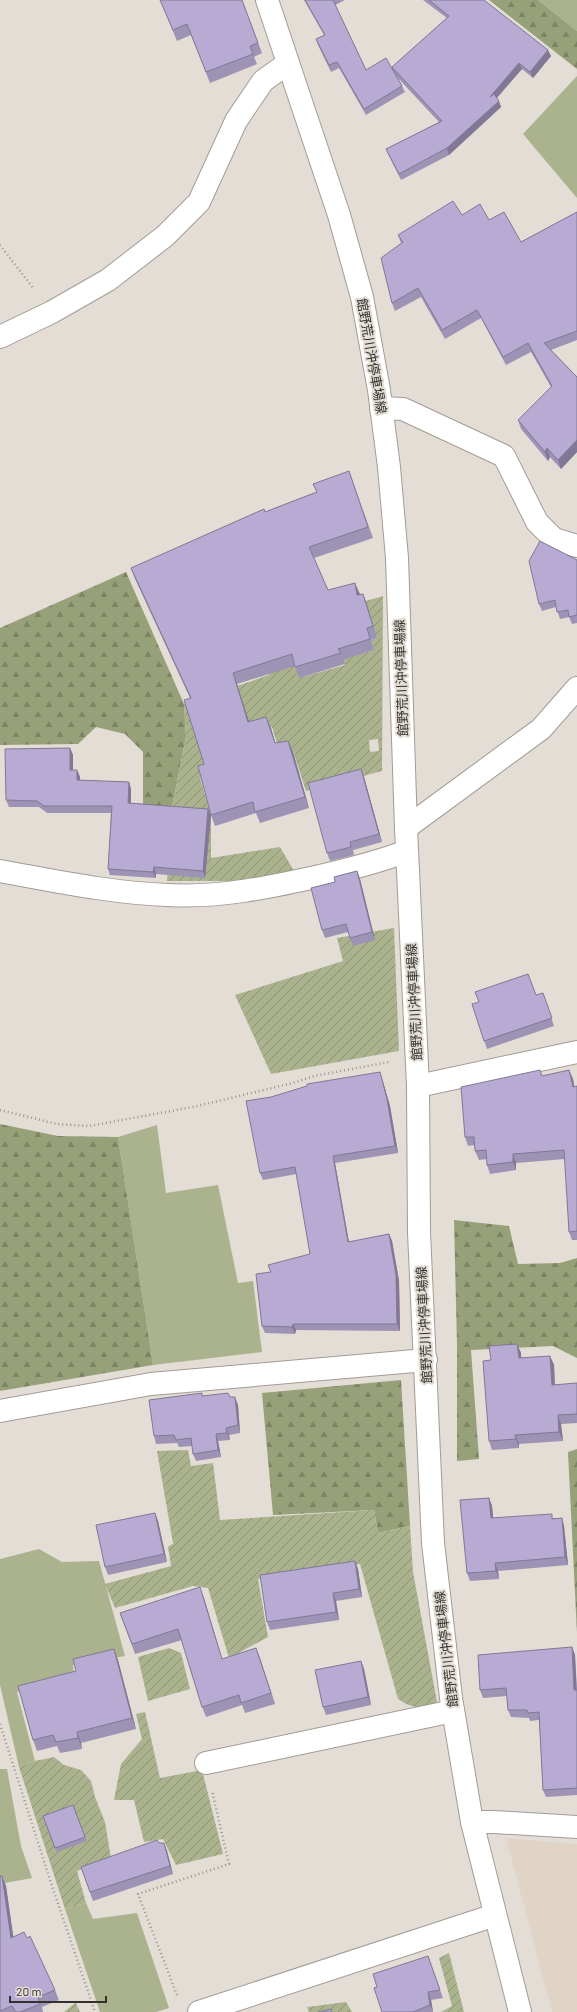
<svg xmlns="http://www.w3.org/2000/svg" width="577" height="2012" font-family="Barlow,'Noto Sans JP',sans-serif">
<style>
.built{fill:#dfd4c6}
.green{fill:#aab38e}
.forest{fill:url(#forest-firs)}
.garden{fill:url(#garden-furrows);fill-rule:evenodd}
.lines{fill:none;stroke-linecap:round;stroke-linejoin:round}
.minor-casing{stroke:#a29c95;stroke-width:24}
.major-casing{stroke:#a29c95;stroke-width:24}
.path{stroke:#99948f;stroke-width:2.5;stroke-dasharray:1 3;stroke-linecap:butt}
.minor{stroke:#fff;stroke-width:22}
.major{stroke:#fff;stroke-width:22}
.wall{fill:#9d93b5}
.shaded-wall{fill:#807894}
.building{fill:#b7abd3;stroke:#807894}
.labels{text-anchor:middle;stroke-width:4;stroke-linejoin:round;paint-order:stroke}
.street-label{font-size:13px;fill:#33312e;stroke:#e3ddd6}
</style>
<defs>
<pattern id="forest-firs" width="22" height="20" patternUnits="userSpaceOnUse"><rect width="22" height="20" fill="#97a179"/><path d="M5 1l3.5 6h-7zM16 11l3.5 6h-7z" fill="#7c8464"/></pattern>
<pattern id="garden-furrows" width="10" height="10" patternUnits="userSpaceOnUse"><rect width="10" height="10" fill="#aab38e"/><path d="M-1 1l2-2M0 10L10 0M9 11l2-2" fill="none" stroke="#8b9274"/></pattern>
</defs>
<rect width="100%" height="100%" fill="#e3ddd6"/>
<path class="built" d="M506,1838L577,1844V2012H552Z"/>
<g class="green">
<path d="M538,0H577V31Z"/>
<path d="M577,76V198L523,134Z"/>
<path d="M157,1125L166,1193L218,1185L238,1283L253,1281L262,1352L153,1365L118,1137Z"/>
<path d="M39,1549L62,1562L99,1561L125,1656L73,1665L74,1676L17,1692L35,1761L19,1767L0,1685V1559Z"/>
<path d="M0,1769H7L21,1846L32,1878L0,1884Z"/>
<path d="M86,1903L93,1919L137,1913L169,2008L156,2012H100L65,1909Z"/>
</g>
<g class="forest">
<path d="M489,0H538L577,31V69Z"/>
<path d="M126,572L184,704L186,737L172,807L143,810V752L125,734L96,727L78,744L0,745V628Z"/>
<path d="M0,1124L58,1136L118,1137L153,1365L0,1391Z"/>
<path d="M454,1220L509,1226L518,1264L560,1263L577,1258V1358L553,1346L471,1350L479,1459L457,1461V1344Z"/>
<path d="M401,1380L410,1526L378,1533L374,1510L273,1515L262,1393Z"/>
<path d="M577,1449V1633L568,1452Z"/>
</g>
<g class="garden">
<path d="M383,596L382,771L306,791L293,751L280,753L272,727L251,734L241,766L200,778L211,815V858L280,847L294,871L237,881H167L172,807L186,737L184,704L269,675L247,635ZM367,605L377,638L371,640L374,650L342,660L345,665L299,678ZM378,739L379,751L370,752L369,740Z"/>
<path d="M394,928L399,1051L271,1074L235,995L343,961L337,938Z"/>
<path d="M188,1450L191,1466L213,1463L220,1520L374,1510L378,1533L410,1526L413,1572L437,1702C422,1710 411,1708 398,1699L360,1564L258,1579L268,1637L229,1658L208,1588L193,1586L115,1608L105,1584L171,1566L168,1547L174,1543H173L157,1451Z"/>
<path d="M169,1648L181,1653L190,1689L148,1701L138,1657Z"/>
<path d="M145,1712L160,1778L202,1770L223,1854L176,1865L163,1839L144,1842L134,1800H114L121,1764L142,1739L136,1714Z"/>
<path d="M54,1757L64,1765L81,1770L91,1781L95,1797L105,1822L111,1858L77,1871L86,1903L65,1909L19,1767L35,1761Z"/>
<path d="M449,1953L464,2012H441L452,2006L439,1958Z"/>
<path d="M346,2002L352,2012H309L307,2007Z"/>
<path d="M76,2003L80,2012H64L75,2003Z"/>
</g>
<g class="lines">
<g class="minor-casing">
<g id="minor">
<path d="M0,337L52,312L108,280L165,236L199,202L236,121L263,81L288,63"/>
<path d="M381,408L403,409L504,456L537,522L554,539L577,546"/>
<path d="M406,828L541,729L577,688"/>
<path d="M0,871C56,881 111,893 168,895C219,898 271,887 320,876C350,869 379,862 407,851"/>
<path d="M418,1086L577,1052"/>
<path d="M0,1411L151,1384L426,1360"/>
<path d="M206,1763L453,1711"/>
<path d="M472,1822H494L577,1827"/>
<path d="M199,2012L495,1915"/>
</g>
</g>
<g class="major-casing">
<path id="major" d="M267,0L339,215L362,297L379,390L389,467L397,558L406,828L418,1086L419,1232L433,1543L451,1698L472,1822L520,2012"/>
</g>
<g class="path">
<path d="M0,245L34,289"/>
<path d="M0,1110L57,1124L89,1126L193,1107L293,1083L314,1076L389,1062"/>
<path d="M0,1724L52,1886L95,2012"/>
<path d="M177,1995L138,1894L229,1864L212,1791"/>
</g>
<use href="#minor" class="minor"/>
<use href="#major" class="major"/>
</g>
<g class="wall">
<path d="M160,0H242L262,53L254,57L257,64L210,83L191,35L177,41Z"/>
<path d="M304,0H345L335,5L366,70L392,69V67L447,18L423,0H484L551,56L533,78L522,69L497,98L501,107L449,155L401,180L389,156L386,149L439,122L397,77L402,86L405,92L366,115L339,68L331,72L318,45L316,39L324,35Z"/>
<path d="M577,212V340L551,350L577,377V452L561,469L550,457L548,461L521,429L518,420L551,387L531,352L506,365L481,318L445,339L421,297L395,311L392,303L401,243L398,235L462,215L489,220L521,242Z"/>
<path d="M349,471L373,538L314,558L328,590L360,595L363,594L367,605L377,638L371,640L374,650L343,660L345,664L299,678L295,666L237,684L249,722L271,728L275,743L288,741L293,752L309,808L260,823L256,813L215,826L211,815L204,764L190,698L135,579L131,568L265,512L316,492Z"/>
<path d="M577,560V623L572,624L569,617L560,619L556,607L542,611L539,604Z"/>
<path d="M70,748L73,755V770H77L80,777V780L129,782L131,789V803L208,809L211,816L205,878L156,874V878L110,875L108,869L111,813H47L39,807H9L6,800Z"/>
<path d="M364,777L382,842L353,850L354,855L330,861L327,853Z"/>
<path d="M357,871L360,879L375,940L353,946L348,932L325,938L322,930L335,882Z"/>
<path d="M543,993L554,1026L487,1049L472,1004L536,995Z"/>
<path d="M540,1070L542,1076L569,1070L573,1079L574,1087L577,1086V1240H572L569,1232L565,1159L516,1163V1170L490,1174L487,1165V1159L479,1160L475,1151V1145L468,1146L465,1137Z"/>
<path d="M382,1078L390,1106L398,1153L335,1163L349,1242L389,1234L392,1241L399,1281L400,1331L296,1330L295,1334L265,1333L262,1326L271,1272L310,1254L297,1174L263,1180L260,1173L271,1097Z"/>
<path d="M517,1344L521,1353V1358L550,1356L554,1365L555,1385L577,1383V1423L561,1424L563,1441L519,1444V1448L492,1450L489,1441L491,1360Z"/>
<path d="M203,1396L230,1397L238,1405L240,1433L229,1435L230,1440L218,1441L221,1457L196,1461L193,1454L192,1446L179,1447L177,1443L156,1444L154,1436Z"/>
<path d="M489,1498L492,1506L493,1518H562L564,1526L568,1565L498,1571L499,1579L470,1581L467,1573Z"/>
<path d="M155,1513L158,1521L167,1562L108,1575L105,1567Z"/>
<path d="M355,1561L358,1569L362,1597L336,1601L339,1620L270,1630L267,1622Z"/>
<path d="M204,1598L222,1659L256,1648L275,1704L245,1713L242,1705L206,1717L202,1707L182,1640L135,1654L120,1613Z"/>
<path d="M572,1647L575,1655L577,1690V1795L546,1797L543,1790L539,1720L530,1721L529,1718L511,1717L508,1710L507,1696L483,1698L480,1690Z"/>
<path d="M114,1649L118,1660L136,1729L81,1743L82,1749L60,1753L57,1746L37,1751L33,1740L76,1671Z"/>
<path d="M361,1661L364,1669L371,1705L326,1715L323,1707Z"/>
<path d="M73,1805L87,1841L57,1852L43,1816Z"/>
<path d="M159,1843H164L167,1851L173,1874L93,1901L81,1867Z"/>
<path d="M0,1876H2L6,1886L13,1937L27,1938L55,1990L59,2000L42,2007L43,2012H0Z"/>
<path d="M428,1956L443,1998L431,2000L433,2012H382L377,1987Z"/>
</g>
<g class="shaded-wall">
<path d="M548,50L551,56L533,78L530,72Z"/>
<path d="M519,63L522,69L492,103L490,97Z"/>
<path d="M499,101L501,107L449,155L447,148Z"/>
<path d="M577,440V452L561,469L558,460Z"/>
<path d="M547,448L550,457L548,461L545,452Z"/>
<path d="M355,583L360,594L361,607L357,595Z"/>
<path d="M363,594L367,605L377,638L373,626Z"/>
<path d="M233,673L237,684L253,734L248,722Z"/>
<path d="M266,717L271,728L279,755L275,743Z"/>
<path d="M288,741L293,752L309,808L305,797Z"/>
<path d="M70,748L73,755V777L70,770Z"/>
<path d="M361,769L364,777L382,842L379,834Z"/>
<path d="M77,770L80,777V787L77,780Z"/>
<path d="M129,782L131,789V809L128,803Z"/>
<path d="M208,809L211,816L205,878L203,871Z"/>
<path d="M154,867L156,874V878L153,872Z"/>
<path d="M357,871L360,879L375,940L372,932Z"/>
<path d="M569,1070L573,1079L576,1095L573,1087Z"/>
<path d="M380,1072L390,1106L398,1153L395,1146Z"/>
<path d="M513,1154L516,1163V1170L513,1162Z"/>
<path d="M333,1156L335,1163L350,1249L348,1242Z"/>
<path d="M389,1234L392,1241L399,1281L400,1331L397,1324Z"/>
<path d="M293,1324L296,1330L295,1334L292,1327Z"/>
<path d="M517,1344L521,1353L522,1368L519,1358Z"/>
<path d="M550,1356L554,1365L555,1395L552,1385Z"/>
<path d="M235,1397L238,1405L240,1433L238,1425Z"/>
<path d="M558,1415L561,1424L563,1441L559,1432Z"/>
<path d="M226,1428L229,1435L230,1440L227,1433Z"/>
<path d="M216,1434L218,1441L221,1457L218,1450Z"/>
<path d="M515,1435L519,1444V1448L516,1439Z"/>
<path d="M489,1498L492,1506L494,1526L491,1518Z"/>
<path d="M155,1513L158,1521L167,1562L164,1554Z"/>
<path d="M562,1518L564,1526L568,1565L565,1557Z"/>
<path d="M355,1561L358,1569L362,1597L359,1589Z"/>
<path d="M495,1563L498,1571L499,1579L496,1571Z"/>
<path d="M200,1587L204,1598L225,1669L222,1659Z"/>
<path d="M333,1593L336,1601L339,1620L336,1612Z"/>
<path d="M572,1647L575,1655L577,1698L574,1690Z"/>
<path d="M256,1648L260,1658L275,1704L271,1693Z"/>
<path d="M114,1649L118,1660L136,1729L132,1718Z"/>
<path d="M361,1661L364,1669L371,1705L368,1697Z"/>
<path d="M77,1732L81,1743L82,1749L78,1738Z"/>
<path d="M164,1843L167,1851L173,1874L170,1866Z"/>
<path d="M2,1876L6,1886L15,1948L11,1938Z"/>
<path d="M428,1992L431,2000L433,2012L430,2005Z"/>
</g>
<g class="building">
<path d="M160,0H242L258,43L250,46L253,54L206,72L187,24L173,30Z"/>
<path d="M305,0H333L366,70L386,58L402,86L364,109L337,62L329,65L316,39L325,35Z"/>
<path d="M429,0H484L548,50L530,72L519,63L490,97L494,94L499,101L447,148L399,174L386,149L442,121L392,67L449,16Z"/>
<path d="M453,201L462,215L480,204L489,220L504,212L521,242L577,212V331L544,343L577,377V440L558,460L547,448L545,452L518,420L552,386L528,343L503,357L477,310L442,330L418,288L392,303L381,258L403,242L398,235Z"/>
<path d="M349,471L368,527L309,547L328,590L355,583L357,595L363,594L373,626L367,628L370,639L338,649L341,653L295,667L292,654L233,673L248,722L266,717L275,743L288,741L305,797L255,812L253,802L211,815L198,766L204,764L184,700L191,698L131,568L264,509L265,512L317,492L313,484Z"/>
<path d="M540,541L577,560V615L569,617L568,610L557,612L555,600L539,604L529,561Z"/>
<path d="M70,748V770H77V780L129,782L128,803L208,809L203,871L154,867L153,872L108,869L112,806H44L37,801L6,800L5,749Z"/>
<path d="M361,769L379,834L350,842L351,847L327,853L308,783Z"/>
<path d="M357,871L372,932L350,938L346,924L322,930L311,888L335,882L334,877Z"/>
<path d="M528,974L536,995L543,993L552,1018L484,1041L472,1004L479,1002L475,992Z"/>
<path d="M540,1070L542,1076L569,1070L573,1087L577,1086V1231L569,1232L564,1150L513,1154V1162L487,1165L486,1150L475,1151L474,1137H465L461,1087Z"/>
<path d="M380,1072L387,1099L395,1146L333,1156L348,1242L389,1234L396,1275L397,1324H293L292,1327L262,1326L256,1274L271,1272L268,1265L310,1254L295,1167L260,1173L246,1101L271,1097L307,1086V1084Z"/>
<path d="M517,1344L519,1358L550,1356L552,1385L577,1383V1414L558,1415L559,1432L515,1435L516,1439L489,1441L483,1361L491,1360L489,1346Z"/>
<path d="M202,1393V1396L228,1393L230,1397H235L238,1425L226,1428L227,1433L216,1434L218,1450L193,1454L191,1438L176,1440L174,1435L154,1436L149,1400Z"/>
<path d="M489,1498L491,1518L552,1514V1519L562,1518L565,1557L495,1563L496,1571L467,1573L460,1500Z"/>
<path d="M155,1513L164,1554L105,1567L96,1525Z"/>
<path d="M355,1561L359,1589L333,1593L336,1612L267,1622L260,1575Z"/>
<path d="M200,1587L222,1659L256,1648L271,1693L241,1703L239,1695L202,1707L178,1629L132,1644L120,1613Z"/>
<path d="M572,1647L574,1690H577V1788L543,1790L539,1712L528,1713L527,1710H508L506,1688L480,1690L478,1655Z"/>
<path d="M114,1649L132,1718L77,1732L78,1738L56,1742L53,1735L33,1740L18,1686L76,1671L73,1659Z"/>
<path d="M361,1661L368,1697L323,1707L315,1670Z"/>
<path d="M73,1805L85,1837L55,1848L43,1816Z"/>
<path d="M157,1840L159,1843H164L170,1866L90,1892L81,1867Z"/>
<path d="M0,1876H2L11,1938L24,1932L27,1938L30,1936L55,1990L38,1997L40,2004L20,2012H16L12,2006L0,2011Z"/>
<path d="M428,1956L440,1990L428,1992L430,2005L413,2012H382L374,1988L377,1987L373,1974Z"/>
<path d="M331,2009L332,2012H319Z"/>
</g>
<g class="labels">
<g class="street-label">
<text transform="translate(372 356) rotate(80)" y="5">館野荒川沖停車場線</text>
<text transform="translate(401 678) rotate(-92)" y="5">館野荒川沖停車場線</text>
<text transform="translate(414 1002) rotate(-93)" y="5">館野荒川沖停車場線</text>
<text transform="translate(424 1325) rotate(-93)" y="5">館野荒川沖停車場線</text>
<text transform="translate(446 1649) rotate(-97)" y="5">館野荒川沖停車場線</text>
</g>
</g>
<path d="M10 1996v6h96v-6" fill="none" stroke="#33312e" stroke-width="2"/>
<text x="16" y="1996" font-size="12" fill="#33312e" stroke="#e3ddd6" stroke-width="3" paint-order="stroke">20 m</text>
</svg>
